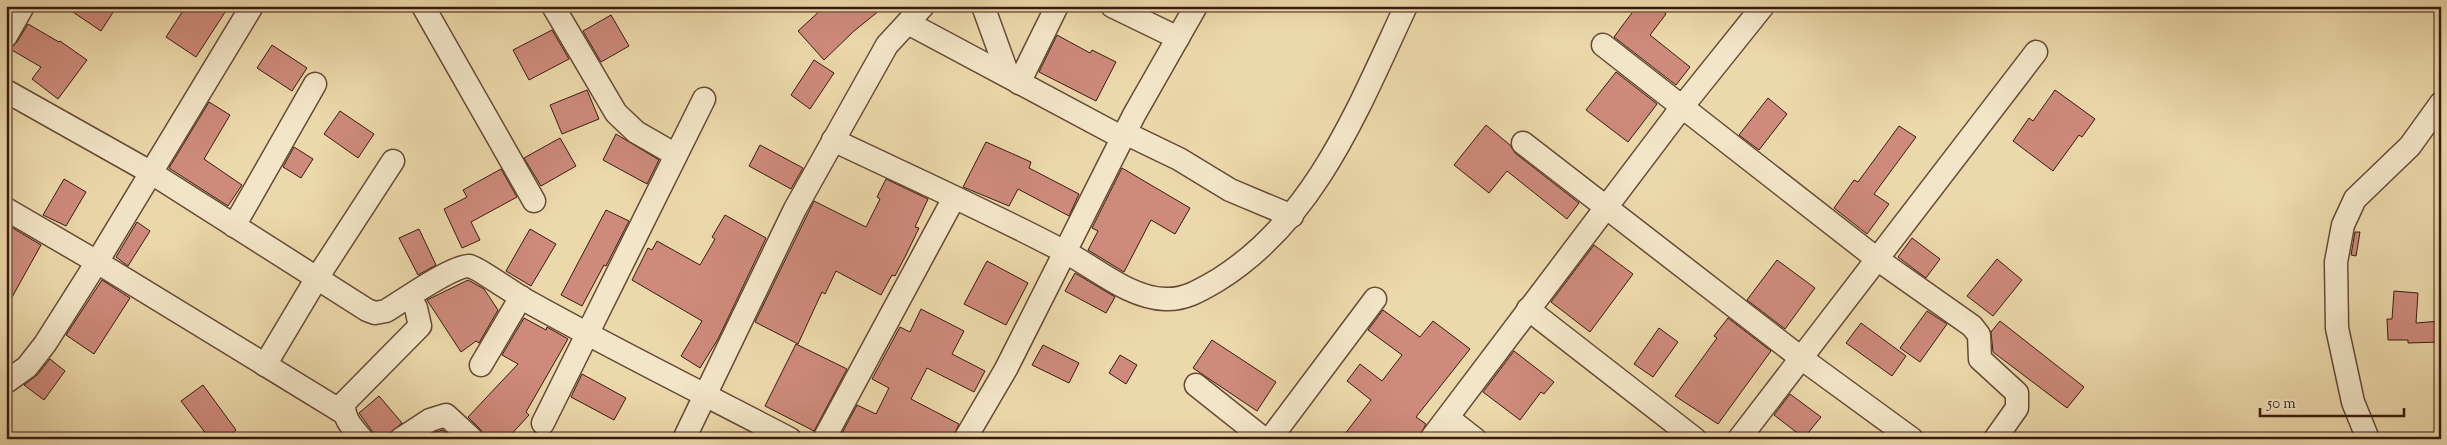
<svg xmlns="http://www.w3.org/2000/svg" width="2447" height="445" font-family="'Sorts Mill Goudy',serif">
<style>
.building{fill:#ce8a7b;stroke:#391b10}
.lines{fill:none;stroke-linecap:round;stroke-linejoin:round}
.street-casing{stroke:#664a37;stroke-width:25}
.street{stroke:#f3e6c8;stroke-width:22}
</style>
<rect width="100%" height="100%" fill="#ecd9ab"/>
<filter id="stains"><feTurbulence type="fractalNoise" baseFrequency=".004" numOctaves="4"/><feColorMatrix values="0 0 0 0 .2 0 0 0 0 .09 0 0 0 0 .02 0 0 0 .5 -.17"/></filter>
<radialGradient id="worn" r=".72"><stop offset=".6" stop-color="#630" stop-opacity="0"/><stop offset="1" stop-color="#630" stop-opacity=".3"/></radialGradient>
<g class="building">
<path d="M64,6H117L101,31Z"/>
<path d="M186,6H229L196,57L166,37Z"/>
<path d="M825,6H885L854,31L824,60L798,31Z"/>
<path d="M1637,6H1656L1666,14L1650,35L1690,67L1676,85L1614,37Z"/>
<path d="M611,15L629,46L601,62L583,31Z"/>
<path d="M28,24L59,42L60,41L87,60L58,99L32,79L41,67L10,49L17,42Z"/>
<path d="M552,30L569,59L529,80L513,50Z"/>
<path d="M1057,35L1090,53L1092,50L1116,62L1096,101L1039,72Z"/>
<path d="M272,45L307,68L292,91L257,68Z"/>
<path d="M814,60L834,73L810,109L791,95Z"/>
<path d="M1616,72L1657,104L1628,142L1586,110Z"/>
<path d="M587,90L599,119L562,134L550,105Z"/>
<path d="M2055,90L2095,119L2082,137L2079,135L2053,171L2013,141L2029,118L2033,121Z"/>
<path d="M1768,98L1787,114L1759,150L1739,135Z"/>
<path d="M209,102L230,115L204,159L242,185L228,206L169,168Z"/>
<path d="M340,111L374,134L358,158L324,134Z"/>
<path d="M1486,125L1510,145L1515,153L1579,203L1567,219L1507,171L1489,193L1454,165Z"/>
<path d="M1899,126L1916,137L1874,194L1889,204L1867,234L1834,208L1854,180L1858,182Z"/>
<path d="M616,134L659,160L647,184L603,160Z"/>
<path d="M560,138L576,166L541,186L524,158Z"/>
<path d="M986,142L1031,162L1029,168L1079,194L1069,216L1018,189L1009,206L963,187Z"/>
<path d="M760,145L803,168L791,189L749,166Z"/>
<path d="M294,147L313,159L301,178L283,167Z"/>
<path d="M1122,168L1190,208L1175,234L1151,220L1124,272L1088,250L1098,231L1092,228Z"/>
<path d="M501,169L517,197L471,222L480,240L462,248L444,209L467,197L463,190Z"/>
<path d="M64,179L86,192L66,226L43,215Z"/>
<path d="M886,179L928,199L915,227L919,228L906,255L895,276L892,275L881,295L836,271L825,294L822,292L798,344L755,322L814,201L866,227L880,199L877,197Z"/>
<path d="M606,210L629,221L606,266L604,265L582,306L561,295Z"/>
<path d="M725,215L766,238L718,339L700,368L681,356L702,321L632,280L648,248L652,250L657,241L700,265L715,239L712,237Z"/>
<path d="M137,222L150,231L128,266L116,257Z"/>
<path d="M6,224L41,245L6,308Z"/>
<path d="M419,229L436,265L418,275L399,238Z"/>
<path d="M530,229L556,244L531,286L506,271Z"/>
<path d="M2355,232H2360L2356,256L2351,255Z"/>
<path d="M1912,238L1940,259L1926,278L1898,257Z"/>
<path d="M1594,245L1633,274L1590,332L1551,302Z"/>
<path d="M1997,259L2022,280L1993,316L1967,296Z"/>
<path d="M1777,260L1815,288L1785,329L1747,300Z"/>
<path d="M987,261L1028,283L1006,325L964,304Z"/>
<path d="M1075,273L1115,297L1106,313L1065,291Z"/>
<path d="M102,280L130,298L94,354L66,335Z"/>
<path d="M468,280L484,289L498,310L479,343L476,341L461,352L427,300Z"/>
<path d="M2394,291L2418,293L2416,323L2441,321V342L2408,343V340H2388L2387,319H2392Z"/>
<path d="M921,309L964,331L952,354L985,371L974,392L927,368L911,399L959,424L952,439H839L857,405L876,414L889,388L872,379L900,327L910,332Z"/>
<path d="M1383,310L1420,337L1433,321L1470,349L1416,417L1426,424L1418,439H1341L1371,400L1347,381L1360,364L1382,381L1402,355L1368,330Z"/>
<path d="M1927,311L1947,324L1920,362L1900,348Z"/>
<path d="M524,318L546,330L547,327L568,339L526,412L529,415L507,439H485L481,430L468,417L518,364L502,355Z"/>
<path d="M1728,318L1771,351L1718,424L1675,396L1717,338L1714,336Z"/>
<path d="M2000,321L2084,387L2067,408L1993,352L1991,332Z"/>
<path d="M1861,323L1906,356L1892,376L1846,343Z"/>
<path d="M1659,328L1678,342L1653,377L1634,364Z"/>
<path d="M1212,340L1276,382L1257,411L1193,368Z"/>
<path d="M796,344L847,369L814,431L765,406Z"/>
<path d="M1043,345L1079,363L1069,383L1032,365Z"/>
<path d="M1514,351L1554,382L1544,394L1541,392L1520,420L1483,392Z"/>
<path d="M1120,355L1137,365L1126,384L1109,373Z"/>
<path d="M50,359L65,371L44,400L24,385L37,375Z"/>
<path d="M582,374L626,398L614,420L571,397Z"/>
<path d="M203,385L236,430L224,439H210L181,401Z"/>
<path d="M1790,394L1821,417L1804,438L1774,415Z"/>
<path d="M379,396L402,423L390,433L388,439H375L372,431L359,413Z"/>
<path d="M443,430L452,439H425L436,432Z"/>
</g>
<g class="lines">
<g class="street-casing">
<g id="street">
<path d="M423,6L534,201"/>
<path d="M553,6L616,113L636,132L676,155"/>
<path d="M983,6L1008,75"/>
<path d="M1112,6L1178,38"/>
<path d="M908,23L1123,138"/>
<path d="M6,36L23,6"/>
<path d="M1603,45L1877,259L1972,326L1979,335L1980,359L2017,393V408L1995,439"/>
<path d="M1019,83L1057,6"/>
<path d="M6,91L150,172L367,310L375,313L386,311C402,301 452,266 469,266C477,267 516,295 527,301C613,349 702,393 790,439"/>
<path d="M1125,133L1179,159L1230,190L1292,216"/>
<path d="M833,140C911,177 989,212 1065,252C1096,268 1129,298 1165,299C1185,300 1201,290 1218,280C1316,219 1359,106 1406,6"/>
<path d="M1523,143L1801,358L1912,439"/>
<path d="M6,209L97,262L344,413"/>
<path d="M234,226L315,84"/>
<path d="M1528,309L1695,439"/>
<path d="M265,365L317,278L393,161"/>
<path d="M481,365L521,297"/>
<path d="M6,382L27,367L45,344L97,262L252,6"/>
<path d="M1196,385L1264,439"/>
<path d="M1448,418L1475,439"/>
<path d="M543,423L704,99"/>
<path d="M362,439C352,427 343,419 344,403L420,326L416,308L409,297"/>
<path d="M401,439L430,420L446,415L472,439"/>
<path d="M684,439L795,209L887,45L923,6"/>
<path d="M824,439L954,198"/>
<path d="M965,439L1006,369L1134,115L1196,6"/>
<path d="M1270,439L1375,299"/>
<path d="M1431,439L1682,107L1763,6"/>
<path d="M1739,439L2036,52"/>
<path d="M2368,439L2353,402L2337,328L2336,262L2343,225L2355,199L2410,146L2441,103"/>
</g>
</g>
<use href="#street" class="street"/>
</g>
<rect width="2447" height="445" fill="none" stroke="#ecd9ab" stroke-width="25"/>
<rect x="8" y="8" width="2432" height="430" fill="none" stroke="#391b10" stroke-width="2.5"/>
<rect x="12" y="12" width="2422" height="420" fill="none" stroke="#391b10"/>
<path d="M2260 408v8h144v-8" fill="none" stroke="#391b10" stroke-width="2.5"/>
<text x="2267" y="408" font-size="15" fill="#391b10" stroke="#f3e6c8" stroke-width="4" paint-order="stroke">50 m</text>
<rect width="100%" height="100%" filter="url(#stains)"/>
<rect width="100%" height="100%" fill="url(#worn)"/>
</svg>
